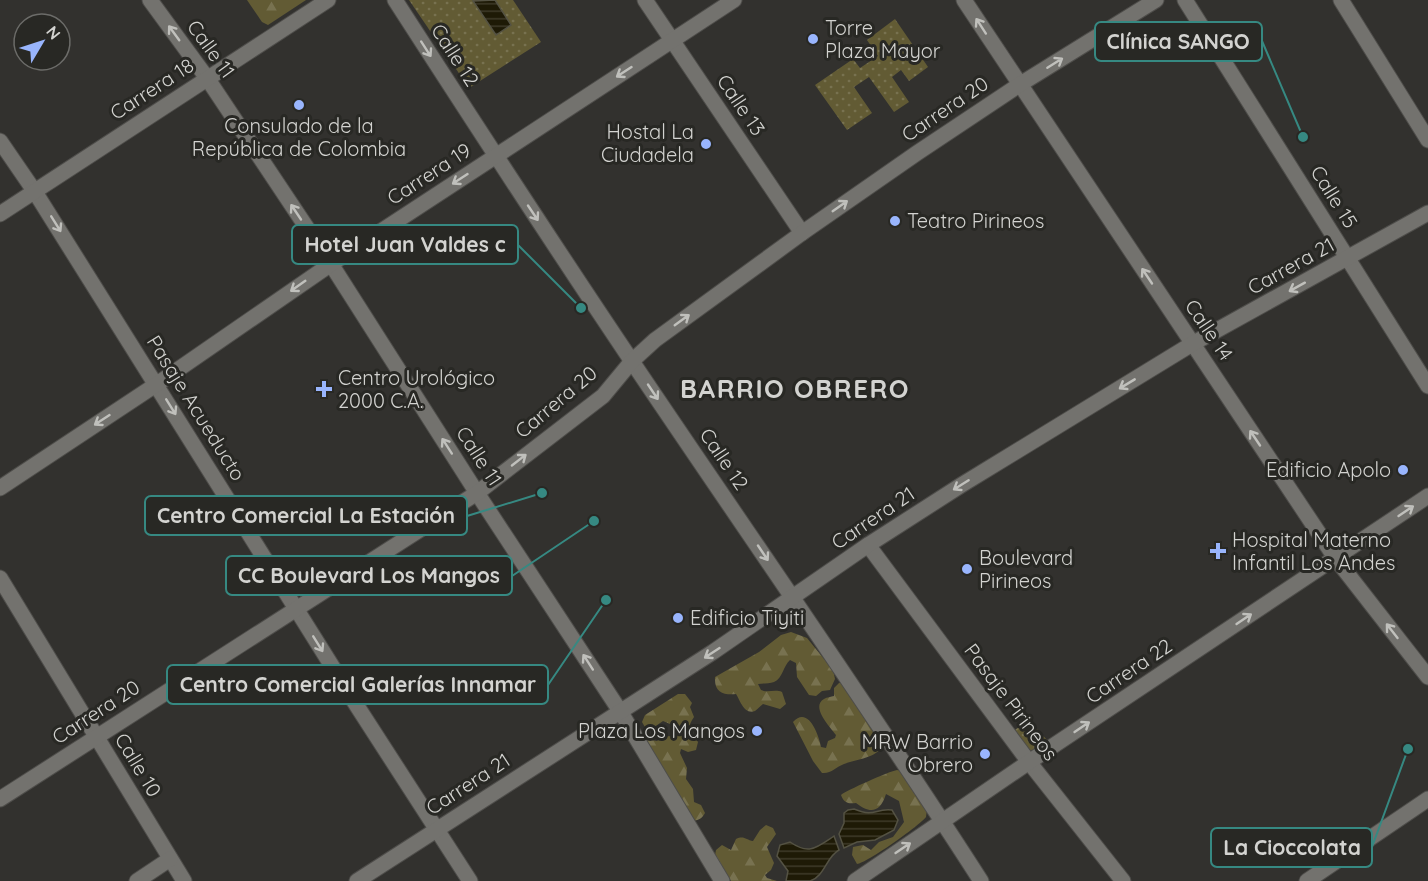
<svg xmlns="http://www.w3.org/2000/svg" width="1428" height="881" font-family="Quicksand,sans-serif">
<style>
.grass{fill:url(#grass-dots)}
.forest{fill:url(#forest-firs)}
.water{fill:url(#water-rules);stroke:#545243;stroke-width:1.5}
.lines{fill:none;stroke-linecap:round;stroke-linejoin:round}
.minor-casing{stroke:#4e4d4a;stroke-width:17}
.minor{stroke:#73726e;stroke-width:15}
.oneway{stroke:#c0c0bc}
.poi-dot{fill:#99b5fd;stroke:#282824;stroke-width:2}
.labels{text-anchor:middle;stroke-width:6;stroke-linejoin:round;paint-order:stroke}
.poi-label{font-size:20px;fill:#d3d3d0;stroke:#282824;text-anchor:start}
.street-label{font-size:20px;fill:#d3d3d0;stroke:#282824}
.district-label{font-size:26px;font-weight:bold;letter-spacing:1.5px;fill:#d3d3d0;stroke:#282824}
.leader{fill:none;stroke:#368982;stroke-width:2}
.callout-dot{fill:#368982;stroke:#282824;stroke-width:2}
.callout{fill:#282824;stroke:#368982;stroke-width:2}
.callout-label{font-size:21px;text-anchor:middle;font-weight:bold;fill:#d3d3d0}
</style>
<defs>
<pattern id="grass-dots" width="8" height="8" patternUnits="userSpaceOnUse" patternTransform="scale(1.5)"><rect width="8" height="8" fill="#625b34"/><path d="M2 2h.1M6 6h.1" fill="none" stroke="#787250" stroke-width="1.8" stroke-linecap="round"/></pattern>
<pattern id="forest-firs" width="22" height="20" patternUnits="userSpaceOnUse" patternTransform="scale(1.5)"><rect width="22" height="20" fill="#625b34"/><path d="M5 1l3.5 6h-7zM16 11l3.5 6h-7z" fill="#787250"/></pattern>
<pattern id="water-rules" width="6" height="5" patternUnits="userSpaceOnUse" patternTransform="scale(1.5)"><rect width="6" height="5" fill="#1e1a06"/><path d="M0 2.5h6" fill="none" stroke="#3e3a29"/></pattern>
</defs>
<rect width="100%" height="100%" fill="#32312e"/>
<g class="grass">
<path d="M409,0H513L541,42L469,88Z"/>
<path d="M895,19L928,67L909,81L901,70L892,77L909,102L894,112L869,77L854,87L872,113L847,130L815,85L853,59L860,68L878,56L867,40Z"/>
<path d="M1022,725H1033L1048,741L1027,753L1012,732Z"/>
</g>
<g class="forest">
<path d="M247,0H306L268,25L262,22Z"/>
<path d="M791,632L807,638L833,670L835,679L830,690L822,691L816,696L809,695L797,677L796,663L790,660C783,666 783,678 774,682C769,684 763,683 758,684L761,690C768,693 775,689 782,692L786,704L780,709L763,704C760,706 758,709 755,711C744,715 740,700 736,694C724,695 714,693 715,677L759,652L781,635Z"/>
<path d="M839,683H843L883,745C877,758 857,759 844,764C836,767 831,774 822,773L813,761L793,722C808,705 819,735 821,747L826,748L828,741L835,738L836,735C831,728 810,707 824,699C827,697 831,697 834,696V688Z"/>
<path d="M678,694H685L692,703L690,707L694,717C685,730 691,730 698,742L696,750L688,752L681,749L680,753L687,768L686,779L693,789L694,802L701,805L705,813C702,818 700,820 693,821L645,739L657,741L663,736C670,736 675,738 678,730L677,727L663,721L650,730L646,729L642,722L645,715Z"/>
<path d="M897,770L901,771L927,809L926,817C919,826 867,863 857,864L852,855L853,847L863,845L871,850L879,842L893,837L904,822L899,801L886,794C880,813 870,814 856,803C848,804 844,803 841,795C845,791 890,771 897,770Z"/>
<path d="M766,825L773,828L776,834L767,847L774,863L771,870L765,875L767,878L777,881H731L715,855L716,850L722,845L731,850L736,839C744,835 746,840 753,841L760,830Z"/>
</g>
<g class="water">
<path d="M495,0L511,25L496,35L473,1Z"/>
<path d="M854,809C876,818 874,808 892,810L898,820L894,830L875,840L857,842L844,848L839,834L844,823V813L848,810Z"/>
<path d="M834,836L839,850C826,857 825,876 810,881C804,881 793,881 786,881L788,871L777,856L780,845L790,842C809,855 816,848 834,836Z"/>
</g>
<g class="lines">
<g class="minor-casing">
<g id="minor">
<path d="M150,0L207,78L331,264L477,493L620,711L722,881"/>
<path d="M395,0C473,121 551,241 631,360C748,534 868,705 981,881"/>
<path d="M645,0L802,233"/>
<path d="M964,0L1336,559L1428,677"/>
<path d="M1185,0L1428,386"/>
<path d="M1341,0L1428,140"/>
<path d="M0,141L35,192L357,706L470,881"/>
<path d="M0,214L328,0"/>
<path d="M0,488L157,384L331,264L734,0"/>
<path d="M868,545L1029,762L1123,881"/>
<path d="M0,578L184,881"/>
<path d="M0,799L477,493L603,396L632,361L655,340L802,233L917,153L1019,85L1156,0"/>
<path d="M137,881L170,859"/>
<path d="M357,881L713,652L868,545L963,484L1192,344L1428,213"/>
<path d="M855,881L1029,762L1428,496"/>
<path d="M1307,881L1428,799"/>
</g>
</g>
<use href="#minor" class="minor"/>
</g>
<defs><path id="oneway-shaft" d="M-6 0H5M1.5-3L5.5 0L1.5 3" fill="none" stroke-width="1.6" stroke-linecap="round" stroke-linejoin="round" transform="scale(1.5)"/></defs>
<g class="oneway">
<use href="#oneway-shaft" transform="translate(981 26) rotate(-123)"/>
<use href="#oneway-shaft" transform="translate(174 33) rotate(-126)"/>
<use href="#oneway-shaft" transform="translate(426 49) rotate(57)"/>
<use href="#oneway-shaft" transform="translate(1055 63) rotate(-32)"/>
<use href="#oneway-shaft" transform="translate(624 72) rotate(147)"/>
<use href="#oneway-shaft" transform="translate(460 179) rotate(147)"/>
<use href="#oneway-shaft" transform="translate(840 206) rotate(-35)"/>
<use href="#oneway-shaft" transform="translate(296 212) rotate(-124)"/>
<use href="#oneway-shaft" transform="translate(533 213) rotate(56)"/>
<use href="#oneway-shaft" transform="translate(56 224) rotate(58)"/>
<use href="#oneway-shaft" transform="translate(1147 276) rotate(-124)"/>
<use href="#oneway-shaft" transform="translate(298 286) rotate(145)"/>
<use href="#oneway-shaft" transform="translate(1297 287) rotate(151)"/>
<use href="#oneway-shaft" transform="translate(682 320) rotate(-36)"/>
<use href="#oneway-shaft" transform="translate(1127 384) rotate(149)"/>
<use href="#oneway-shaft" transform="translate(653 392) rotate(56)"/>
<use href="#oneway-shaft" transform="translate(171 407) rotate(58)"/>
<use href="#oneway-shaft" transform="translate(102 420) rotate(147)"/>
<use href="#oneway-shaft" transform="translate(1255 438) rotate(-124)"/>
<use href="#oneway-shaft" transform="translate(447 446) rotate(-123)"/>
<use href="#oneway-shaft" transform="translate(519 460) rotate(-38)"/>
<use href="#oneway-shaft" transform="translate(961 485) rotate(148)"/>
<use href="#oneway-shaft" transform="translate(1406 511) rotate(-34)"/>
<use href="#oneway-shaft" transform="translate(763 553) rotate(56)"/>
<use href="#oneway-shaft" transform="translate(1244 619) rotate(-34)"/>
<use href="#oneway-shaft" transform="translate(1392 631) rotate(-128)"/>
<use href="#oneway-shaft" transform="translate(318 644) rotate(58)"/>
<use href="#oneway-shaft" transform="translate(712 653) rotate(147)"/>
<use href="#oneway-shaft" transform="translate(588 662) rotate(-123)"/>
<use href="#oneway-shaft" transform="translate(1082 727) rotate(-34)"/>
<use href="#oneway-shaft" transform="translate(903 848) rotate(-34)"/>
</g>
<g class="poi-dot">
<circle cx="813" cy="39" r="6"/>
<circle cx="299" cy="105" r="6"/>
<circle cx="706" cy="144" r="6"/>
<circle cx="895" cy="221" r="6"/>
<path d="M321 380h6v6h6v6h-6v6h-6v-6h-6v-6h6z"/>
<circle cx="1403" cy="470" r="6"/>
<path d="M1215 542h6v6h6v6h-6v6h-6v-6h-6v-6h6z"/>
<circle cx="967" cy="569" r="6"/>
<circle cx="678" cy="618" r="6"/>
<circle cx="757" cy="731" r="6"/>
<circle cx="985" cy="754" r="6"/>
</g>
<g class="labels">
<g class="poi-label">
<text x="825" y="35">Torre<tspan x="825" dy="23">Plaza Mayor</tspan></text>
<text x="299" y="133" text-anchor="middle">Consulado de la<tspan x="299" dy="23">República de Colombia</tspan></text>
<text x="694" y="139" text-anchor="end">Hostal La<tspan x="694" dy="23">Ciudadela</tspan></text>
<text x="907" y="228">Teatro Pirineos</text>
<text x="338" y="385">Centro Urológico<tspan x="338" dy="23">2000 C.A.</tspan></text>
<text x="1391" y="477" text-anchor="end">Edificio Apolo</text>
<text x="1232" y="547">Hospital Materno<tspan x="1232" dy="23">Infantil Los Andes</tspan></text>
<text x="979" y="565">Boulevard<tspan x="979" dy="23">Pirineos</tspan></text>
<text x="690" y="625">Edificio Tiyiti</text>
<text x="745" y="738" text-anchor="end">Plaza Los Mangos</text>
<text x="973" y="749" text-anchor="end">MRW Barrio<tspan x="973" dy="23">Obrero</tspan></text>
</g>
<g class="street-label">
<text transform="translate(211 49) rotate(54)" y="7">Calle 11</text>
<text transform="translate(455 55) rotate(57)" y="7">Calle 12</text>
<text transform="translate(152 89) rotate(-33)" y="7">Carrera 18</text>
<text transform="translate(741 105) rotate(56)" y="7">Calle 13</text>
<text transform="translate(945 109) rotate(-34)" y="7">Carrera 20</text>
<text transform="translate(429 174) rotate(-33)" y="7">Carrera 19</text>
<text transform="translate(1334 197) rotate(58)" y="7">Calle 15</text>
<text transform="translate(1291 266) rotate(-29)" y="7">Carrera 21</text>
<text transform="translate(1209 330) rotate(56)" y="7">Calle 14</text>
<text transform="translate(556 402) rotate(-40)" y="7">Carrera 20</text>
<text transform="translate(196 408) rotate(58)" y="7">Pasaje Acueducto</text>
<text transform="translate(479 456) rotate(57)" y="7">Calle 11</text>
<text transform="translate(724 459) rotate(56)" y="7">Calle 12</text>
<text transform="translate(873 518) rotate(-34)" y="7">Carrera 21</text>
<text transform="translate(1129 671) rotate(-34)" y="7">Carrera 22</text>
<text transform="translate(1011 702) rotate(53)" y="7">Pasaje Pirineos</text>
<text transform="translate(96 712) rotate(-33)" y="7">Carrera 20</text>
<text transform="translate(138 765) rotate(59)" y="7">Calle 10</text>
<text transform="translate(468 784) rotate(-33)" y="7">Carrera 21</text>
</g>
<g class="district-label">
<text x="795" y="398">BARRIO OBRERO</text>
</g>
</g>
<path class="leader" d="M1303 137L1262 41M581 308L518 245M542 493L467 516M594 521L512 576M606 600L548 685M1408 749L1372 847"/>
<g class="callout-dot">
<circle cx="1303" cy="137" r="6"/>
<circle cx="581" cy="308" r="6"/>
<circle cx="542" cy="493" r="6"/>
<circle cx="594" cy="521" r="6"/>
<circle cx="606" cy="600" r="6"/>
<circle cx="1408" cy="749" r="6"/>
</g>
<g class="callout">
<rect x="1095" y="22" width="167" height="39" rx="6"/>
<rect x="292" y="225" width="226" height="39" rx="6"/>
<rect x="145" y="496" width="322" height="39" rx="6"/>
<rect x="226" y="556" width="286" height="39" rx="6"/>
<rect x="167" y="665" width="381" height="39" rx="6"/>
<rect x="1211" y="828" width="161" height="39" rx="6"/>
</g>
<g class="callout-label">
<text x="1178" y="49">Clínica SANGO</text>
<text x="405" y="252">Hotel Juan Valdes c</text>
<text x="306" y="523">Centro Comercial La Estación</text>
<text x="369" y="583">CC Boulevard Los Mangos</text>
<text x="358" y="692">Centro Comercial Galerías Innamar</text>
<text x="1292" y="855">La Cioccolata</text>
</g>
<g transform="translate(42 42) rotate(51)"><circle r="28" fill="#282824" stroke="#6c6c69" stroke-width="1.5"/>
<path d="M0-4.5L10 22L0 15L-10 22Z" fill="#99b5fd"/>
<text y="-9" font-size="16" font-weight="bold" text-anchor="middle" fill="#d3d3d0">N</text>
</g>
</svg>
